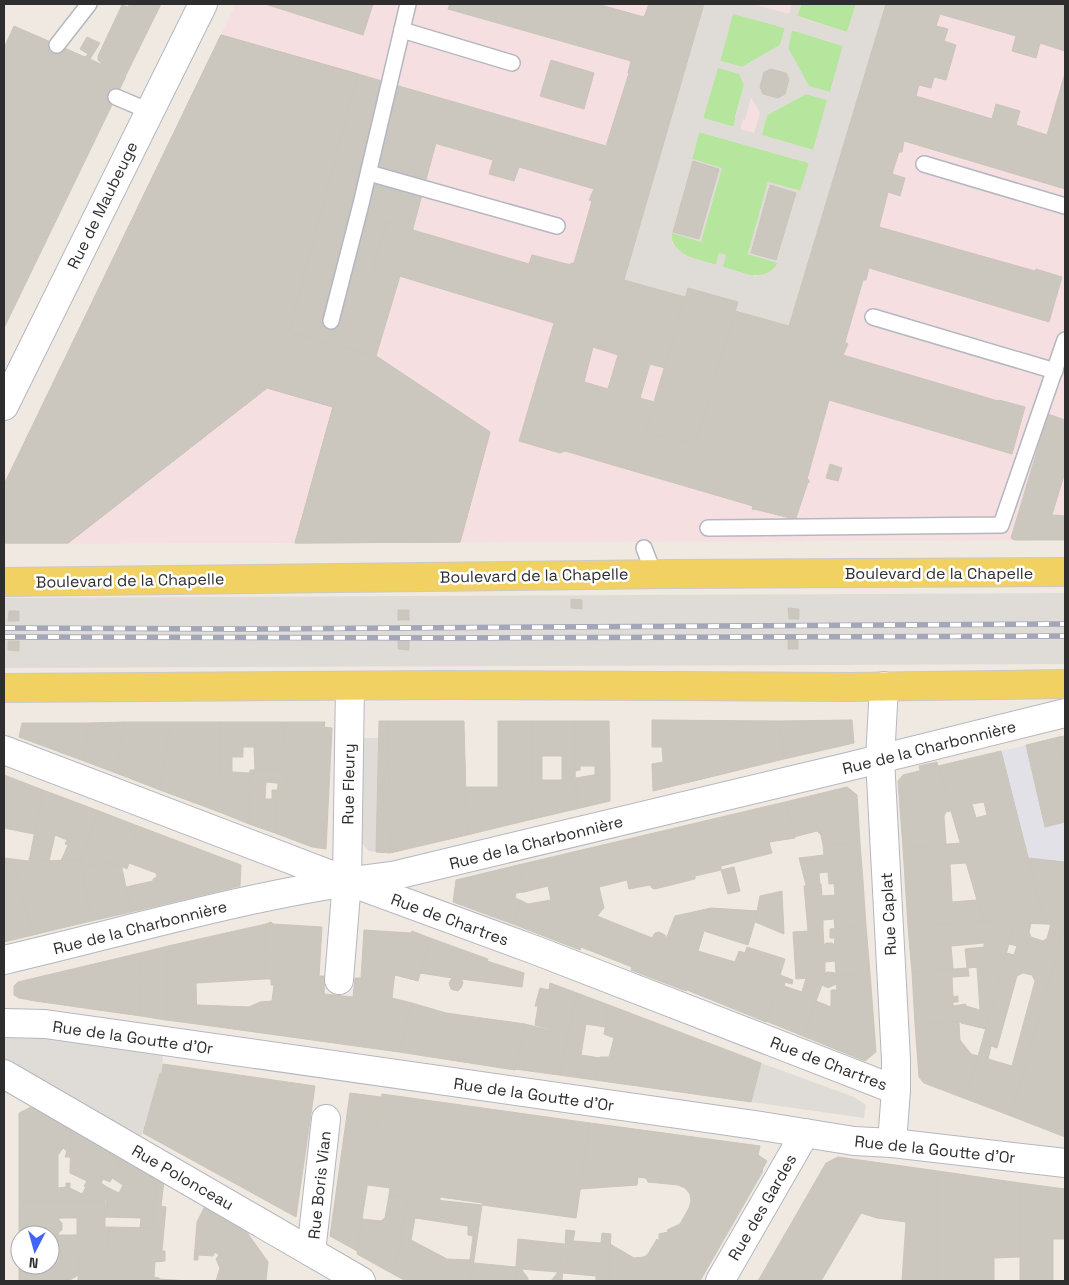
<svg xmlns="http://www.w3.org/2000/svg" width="1069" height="1285" font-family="'Space Grotesk',sans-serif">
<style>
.industrial{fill:#e3e1e8}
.medical{fill:#f5dfe0}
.green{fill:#b6e59e}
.plaza{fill:#dfdcd8;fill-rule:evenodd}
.building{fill:#cbc7bf;stroke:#cbc5ba;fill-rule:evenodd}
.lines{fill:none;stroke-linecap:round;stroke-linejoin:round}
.lane-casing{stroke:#b4b7c1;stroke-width:18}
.street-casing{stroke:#b4b7c1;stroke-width:30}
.primary-casing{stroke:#c9c9c9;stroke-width:30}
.lane{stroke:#fff;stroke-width:15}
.street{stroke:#fff;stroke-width:28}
.primary{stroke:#f2d163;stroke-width:28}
.rail-casing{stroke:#a3a6b8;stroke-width:5.5}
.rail{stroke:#fff;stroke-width:4;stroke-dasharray:11;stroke-linecap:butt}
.labels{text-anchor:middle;stroke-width:5;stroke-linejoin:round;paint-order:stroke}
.street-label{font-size:16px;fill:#2e2e2e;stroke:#fff}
</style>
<rect width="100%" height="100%" fill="#efe9e1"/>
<path class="industrial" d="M1026,745L1045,826L1065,822V925L1045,924L1001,751Z"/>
<path class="medical" d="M236,4H1065V540L4,544V482Z"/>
<g class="green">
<path d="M798,4H856L847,32L797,16L801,5Z"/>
<path d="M733,13L785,28L780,45L742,67L720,61Z"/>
<path d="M792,30L843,46L830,92L809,87L788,48Z"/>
<path d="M718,67L740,74L744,85L735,117H736L734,127L703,118Z"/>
<path d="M806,94L828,100L813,150L761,135L767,115Z"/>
<path d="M699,132L809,163L801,191L768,182L748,254L778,263C772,272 765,276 754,275L753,276L723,267L719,254L716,265C698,259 672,257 671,233L722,169L692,159Z"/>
</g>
<g class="plaza">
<path d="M704,4H753L789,14L792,4H798L801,5L797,17L847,32L856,4H886L789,326L735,311L737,302L688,288L685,297L624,280ZM733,14L785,28L780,45L742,67L720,61ZM792,30L843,46L830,92L809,86L788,48ZM718,68L739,74L744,85L733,127L703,118ZM806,94L827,100L813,150L762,135L767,115ZM751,97L760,113L754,133L740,129L743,119L745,120ZM699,132L809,163L800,191L768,182L748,254L778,263L774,269L766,274L753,276L723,267L726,255L719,253L716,265L686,256L676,248L672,243V233L701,242L722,168L692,159Z"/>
<path d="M1065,593V664L4,668V598Z"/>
<path d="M358,738H379L376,852L369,851L358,839Z"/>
<path d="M16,1030L163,1050L162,1073H160L140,1140L4,1062V1039L7,1035Z"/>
<path d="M761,1063L854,1097L866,1105L864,1118L751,1102Z"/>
</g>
<g class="building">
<path d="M130,4H161L126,75L102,64L98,60V56L122,5L128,7Z"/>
<path d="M265,4H373L363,35Z"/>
<path d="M450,4H597L644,17L649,4H704L624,280L685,297L665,368L650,364L640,398L654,402L645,432L695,444L735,311L789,326L886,4H1065V51L1040,43L1036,58L1012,51L1016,36L940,14L936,26L948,29L944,41L956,45L946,80L934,77L931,88L919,85L916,96L992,119L996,104L1020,111L1016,125L1047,135L1065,73V189L904,141L902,152H899L892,174L905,178L900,196L888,192L879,227L1035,271L1036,269L1062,277L1049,322L869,268L866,280H863L845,342L848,344L843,355L998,401L999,400L1025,407L1012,454L829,400L807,479L809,480V483L808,482L796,518L798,519V520L754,509V510L752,509L753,506L565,451L560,453L519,441L554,323L373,268L386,222L413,228V230L529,264L532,255L571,265V263H574L592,201L589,200L594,189L519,167L514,181L489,174L493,160L386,129L399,86L606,146L629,73H628L631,61L448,9ZM593,347L618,355L608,389L584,382Z"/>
<path d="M14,26L85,57L88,54L80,49L87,37L100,43L90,59L126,76L4,328V48Z"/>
<path d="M221,35L358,74L289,332L376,356L490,432L460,542L295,543L333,407L267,388L68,543H4V485ZM143,378L207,393L138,445L110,424Z"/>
<path d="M221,35L358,74L289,332L376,356L490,432L460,542L295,543L333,407L267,388L68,543H4V485Z"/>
<path d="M551,60L594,73L584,109L540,96Z"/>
<path d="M771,69L786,73L789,79L785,94L778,98L763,94L760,87L764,72Z"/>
<path d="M358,74L399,86L386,129L436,143L413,228L386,222L373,268L400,276L376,356L289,332Z"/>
<path d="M693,161L719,169L699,239L673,232Z"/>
<path d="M770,185L796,193L776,260L751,253Z"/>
<path d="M688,288L738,302L695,444L645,432Z"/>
<path d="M1048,414L1065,420V472L1052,515L1065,516V540H1014L1011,538Z"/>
<path d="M830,464L842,468L838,481L826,478Z"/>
<path d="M571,599L582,600V609L571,608Z"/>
<path d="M788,608L799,609V619H789Z"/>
<rect x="398" y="610" width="11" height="10"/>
<path d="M9,611H19V621H8Z"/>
<path d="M798,638V649H788V639Z"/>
<path d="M398,639L409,640V650L398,649Z"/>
<path d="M8,641H19V651L8,650Z"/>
<path d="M652,720L780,721L784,759L653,791L652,764L663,762L662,747H652Z"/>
<path d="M852,720L854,743L784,759L780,721Z"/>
<path d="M379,721H389L390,853L376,852Z"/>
<path d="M389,721H464L467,835L390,853Z"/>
<path d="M498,721H532L533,819L467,835L466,787H498Z"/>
<path d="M532,721H574L576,809L533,819ZM542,756H562V780H542Z"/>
<path d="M574,721H609L610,772L595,775V766H580V770L575,771Z"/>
<path d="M124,722H171L160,790L116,773Z"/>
<path d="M124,722L116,773L84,761L88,723Z"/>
<path d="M171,722H220L222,813L160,790Z"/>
<path d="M220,722H285L286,770H255L254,747H243V757H232V772L250,773L249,824L222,813Z"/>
<path d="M285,722H325L324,727L332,728L326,849L312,847L275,833L278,784H286Z"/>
<path d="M22,723H88L84,761L19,737Z"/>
<path d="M1065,736V766L1059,737Z"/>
<path d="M1059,737L1065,766V822L1045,827L1026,745Z"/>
<path d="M1001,751L1026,849L1045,924L983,921L938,766ZM984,802L987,815L976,818L972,804Z"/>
<path d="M937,762L938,766L920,770L919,766Z"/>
<path d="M938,766L951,811L946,812L944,816L946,844L903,848L898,781L903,775Z"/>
<path d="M250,770H286V784L266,782L265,799H272V790H277L275,833L249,824Z"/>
<path d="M610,772V801L576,809V778Z"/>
<path d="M4,775L43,790L34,834L4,828Z"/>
<path d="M847,787L857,795L860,843L823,845L821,835L817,831L794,837L785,802Z"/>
<path d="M43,790L99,811L80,860L61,861L68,845L65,844L67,840L55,835L49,861H29Z"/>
<path d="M785,802L795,838L769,842L772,853L721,866V870L695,876V879L655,889L652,888L650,885L629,889L627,880L599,887L604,908L597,916L652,938L655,933L659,932L665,935L666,939L675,916L711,908L758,911L748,945L704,931L698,951L735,962L739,951L745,953L747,947L785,959L766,1022L687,990L686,991L631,970L632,967L581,947L580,950L513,924L522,901L528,904L551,900L548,886L524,892L518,865Z"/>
<path d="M99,811L138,826L122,868L109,862L82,868L80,860Z"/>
<path d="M138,826L241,865L240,886L131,912L126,887L153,881V879L157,877L156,873L129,863L127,869L123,867Z"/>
<path d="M860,843L863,881L829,884L828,872L819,873L820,885H806L799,858L824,855L823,845Z"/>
<path d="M960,843L966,863L950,864L952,902L977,900L983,921L908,927L903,848Z"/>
<path d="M4,858L12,859L33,935L4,942Z"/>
<path d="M1028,858L1065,862V925L1045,924Z"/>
<path d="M12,859L29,861L80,860L91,921L33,935Z"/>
<path d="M109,862L122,868L131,912L91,921L82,868Z"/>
<path d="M518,865L524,892L516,893L515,898L522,901L513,924L453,902L456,880Z"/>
<path d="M734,867L740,891L728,894L721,870Z"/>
<path d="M863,881L866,926L835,929L834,919L823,920V930L808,931L804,886L821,884L822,896L835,895L834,883Z"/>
<path d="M782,891L784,934L755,922L760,896Z"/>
<path d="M983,921L1015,922L1003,965L967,968L965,949L984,947V943L951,946L953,969L912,972L908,927Z"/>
<path d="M271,922L273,924L322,927L319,976H325L324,994L353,997L355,978H361L364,930L411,933L412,931L430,938L418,981L395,975L394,980L392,998L412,1003L399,1052L197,1024V1005L249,1007L260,1002L272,1001L274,985H271V979H265L266,924Z"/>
<path d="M1015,922L1031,923L1029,932L1031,937L1043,941L1047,938L1051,924L1065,925L1011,1116L966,1099L1007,953L1014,955L1017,946L1009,944ZM1023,973L1032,975L1035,981L1012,1066L988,1059L991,1046L997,1048L1017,976Z"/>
<path d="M266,924L265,979L196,983L197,1024L166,1020L168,946Z"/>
<path d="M1065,925V1137L1011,1116Z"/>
<path d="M866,926L870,973L796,979L793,932L823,930L824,946L826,943H832L834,945L835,938H830V929ZM835,961L836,973L827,972L825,974V962Z"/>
<path d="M430,938L488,959L487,961L524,973L522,987L461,979L463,982L461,988L458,991L454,990L451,989L449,983L452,978L420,973Z"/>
<path d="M168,946L166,1020L141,1016L140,953Z"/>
<path d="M140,953L141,1016L35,1001L19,998L14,995V986L18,982Z"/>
<path d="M1003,965L990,1013L980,1010L977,967Z"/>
<path d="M968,968L969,976L952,977L953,997L958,996V1002H953V1006L966,1004L961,1022L915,1024L912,972Z"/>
<path d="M870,973L876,1052L865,1061L803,1036L816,1001L831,1007V990H837L836,984L828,988L822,985L825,977Z"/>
<path d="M780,975L793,980L792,984L785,982L784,986L802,992L806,978L825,977L803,1036L766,1021Z"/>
<path d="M550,983L577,993L568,1035L535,1025L538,1006H535L540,988L549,990Z"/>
<path d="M577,993L609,1005L605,1027L586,1024L581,1055L600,1058L595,1080L559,1075Z"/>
<path d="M412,1003L446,1013L525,1024L515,1070L399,1052Z"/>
<path d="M609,1005L761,1063L751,1102L595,1080L600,1057H609L614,1038L604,1034Z"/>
<path d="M966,1006L990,1013L986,1029L961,1023Z"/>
<path d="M959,1022L960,1040L971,1054L978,1056L966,1099L924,1083L919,1077L915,1024Z"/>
<path d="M525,1024L568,1035L559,1075L515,1069Z"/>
<path d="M163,1064L315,1086L296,1217L143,1133L160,1073H162Z"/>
<path d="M350,1093L381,1097L357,1251L330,1236Z"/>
<path d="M382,1094L590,1123L576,1218L482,1205L483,1203L440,1197V1200L389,1195L390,1188L368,1185Z"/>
<path d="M31,1107L71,1129L70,1157H65L67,1151L63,1148L58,1155V1188L66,1187V1183H70L69,1201H19V1113Z"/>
<path d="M590,1123L760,1146L758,1155L767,1161L762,1170L763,1171L700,1281H608L610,1244L634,1258L644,1257L648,1254L657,1239L659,1241V1234L668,1232L667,1230L680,1224L689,1208L691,1201L690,1194L685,1188L678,1185L648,1182L646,1178L638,1177L637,1185L580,1189Z"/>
<path d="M71,1129L122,1158L110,1182L103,1179L101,1183L107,1187L105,1201H69L70,1188L82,1194L86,1187L84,1186L87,1181L70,1173Z"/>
<path d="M838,1157L938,1171V1281H902L906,1222L877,1218L861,1213L821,1281H758L826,1163Z"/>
<path d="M122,1158L157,1176L152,1228H140L141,1218L105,1217L107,1187L119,1193L123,1185L112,1178Z"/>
<path d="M938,1171L1020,1183V1257L994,1258V1281H938Z"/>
<path d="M157,1176L164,1181L161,1206L166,1207L162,1251H165V1261L155,1262L154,1277L159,1278V1279L188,1281H78V1251H108L109,1227L152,1228Z"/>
<path d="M1020,1183L1065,1189V1239H1053V1281H1020Z"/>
<path d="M389,1195L408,1197L401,1234L403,1235L393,1274L357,1254L362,1219L381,1221L385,1218Z"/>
<path d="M408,1197L482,1205L471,1281H406L393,1274L403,1235L401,1234ZM415,1218L468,1226V1235L473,1236L470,1260L447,1259L411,1240Z"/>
<path d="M19,1201H105V1227H109L108,1251H50V1235H20L19,1252ZM59,1218H77V1235H58L59,1232L62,1230V1223L59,1220Z"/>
<path d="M206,1204L241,1224L268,1262L266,1281H216L220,1268L216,1259L219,1255L215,1252L213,1256L198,1255V1260H194L197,1222Z"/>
<path d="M566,1230L575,1231L573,1241L601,1243L602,1233L611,1234L608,1281H596V1276L563,1273Z"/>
<path d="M518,1239L564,1244L562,1281H551L558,1272L521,1269L528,1278V1281H515Z"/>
<path d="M50,1251H78V1275L70,1280L19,1281V1252L20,1265H50Z"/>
<path d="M474,1263L516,1267L515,1281H471Z"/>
</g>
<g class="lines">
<g class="lane-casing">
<g id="lane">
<path d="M402,30L512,63"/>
<path d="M57,45L89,4"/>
<path d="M116,97L149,111"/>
<path d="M924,164L1065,206"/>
<path d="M369,173L557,226"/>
<path d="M873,317L1055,371"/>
<path d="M331,321L361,204L408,4"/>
<path d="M708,528L1001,525L1065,340"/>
<path d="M644,548L654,574"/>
</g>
</g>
<g class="street-casing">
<g id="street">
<path d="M4,406L203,4"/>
<path d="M884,686L880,759L896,1060V1090L892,1143"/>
<path d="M4,750L347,881L535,950L896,1090"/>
<path d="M4,960C133,930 260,891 392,876L843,768L1065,713"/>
<path d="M339,980L347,881L350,686"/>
<path d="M4,1023L45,1024L755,1125L854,1141L892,1143L1065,1163"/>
<path d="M4,1074L361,1281"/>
<path d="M311,1252L326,1119"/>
<path d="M720,1281L805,1133"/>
</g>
</g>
<g class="primary-casing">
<g id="primary">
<path d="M4,582L670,574L1065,572"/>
<path d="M4,688L450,685L849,687L1065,684"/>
</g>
</g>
<use href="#lane" class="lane"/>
<use href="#street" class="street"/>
<use href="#primary" class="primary"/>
<g class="rail-casing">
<g id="rail">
<path d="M4,628L239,629L1065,624"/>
<path d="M4,637L454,638L1065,636"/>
</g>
</g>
<use href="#rail" class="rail"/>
</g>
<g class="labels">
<g class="street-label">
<text transform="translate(102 205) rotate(-64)" y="6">Rue de Maubeuge</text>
<text x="939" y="579">Boulevard de la Chapelle</text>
<text transform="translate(534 575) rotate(-1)" y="6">Boulevard de la Chapelle</text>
<text transform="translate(130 580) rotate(-1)" y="6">Boulevard de la Chapelle</text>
<text transform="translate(929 747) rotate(-14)" y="6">Rue de la Charbonnière</text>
<text transform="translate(348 784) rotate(-89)" y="6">Rue Fleury</text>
<text transform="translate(536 842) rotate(-14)" y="6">Rue de la Charbonnière</text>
<text transform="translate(888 914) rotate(-93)" y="6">Rue Caplat</text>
<text transform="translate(450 919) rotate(20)" y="6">Rue de Chartres</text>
<text transform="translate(140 927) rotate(-14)" y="6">Rue de la Charbonnière</text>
<text transform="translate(133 1037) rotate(8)" y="6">Rue de la Goutte d'Or</text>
<text transform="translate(829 1063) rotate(21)" y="6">Rue de Chartres</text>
<text transform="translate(534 1094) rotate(8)" y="6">Rue de la Goutte d'Or</text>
<text transform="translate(935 1149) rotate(6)" y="6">Rue de la Goutte d'Or</text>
<text transform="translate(183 1177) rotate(30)" y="6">Rue Polonceau</text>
<text transform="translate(319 1185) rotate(-84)" y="6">Rue Boris Vian</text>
<text transform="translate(762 1207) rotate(-60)" y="6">Rue des Gardes</text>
</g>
</g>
<rect width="1069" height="1285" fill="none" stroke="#2e2e2e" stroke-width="10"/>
<g transform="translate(35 1250) rotate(186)"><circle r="24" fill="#ffffff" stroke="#ababab"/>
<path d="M0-4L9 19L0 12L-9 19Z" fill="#4264fb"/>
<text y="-8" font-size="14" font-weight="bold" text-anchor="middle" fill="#2e2e2e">N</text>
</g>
</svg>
